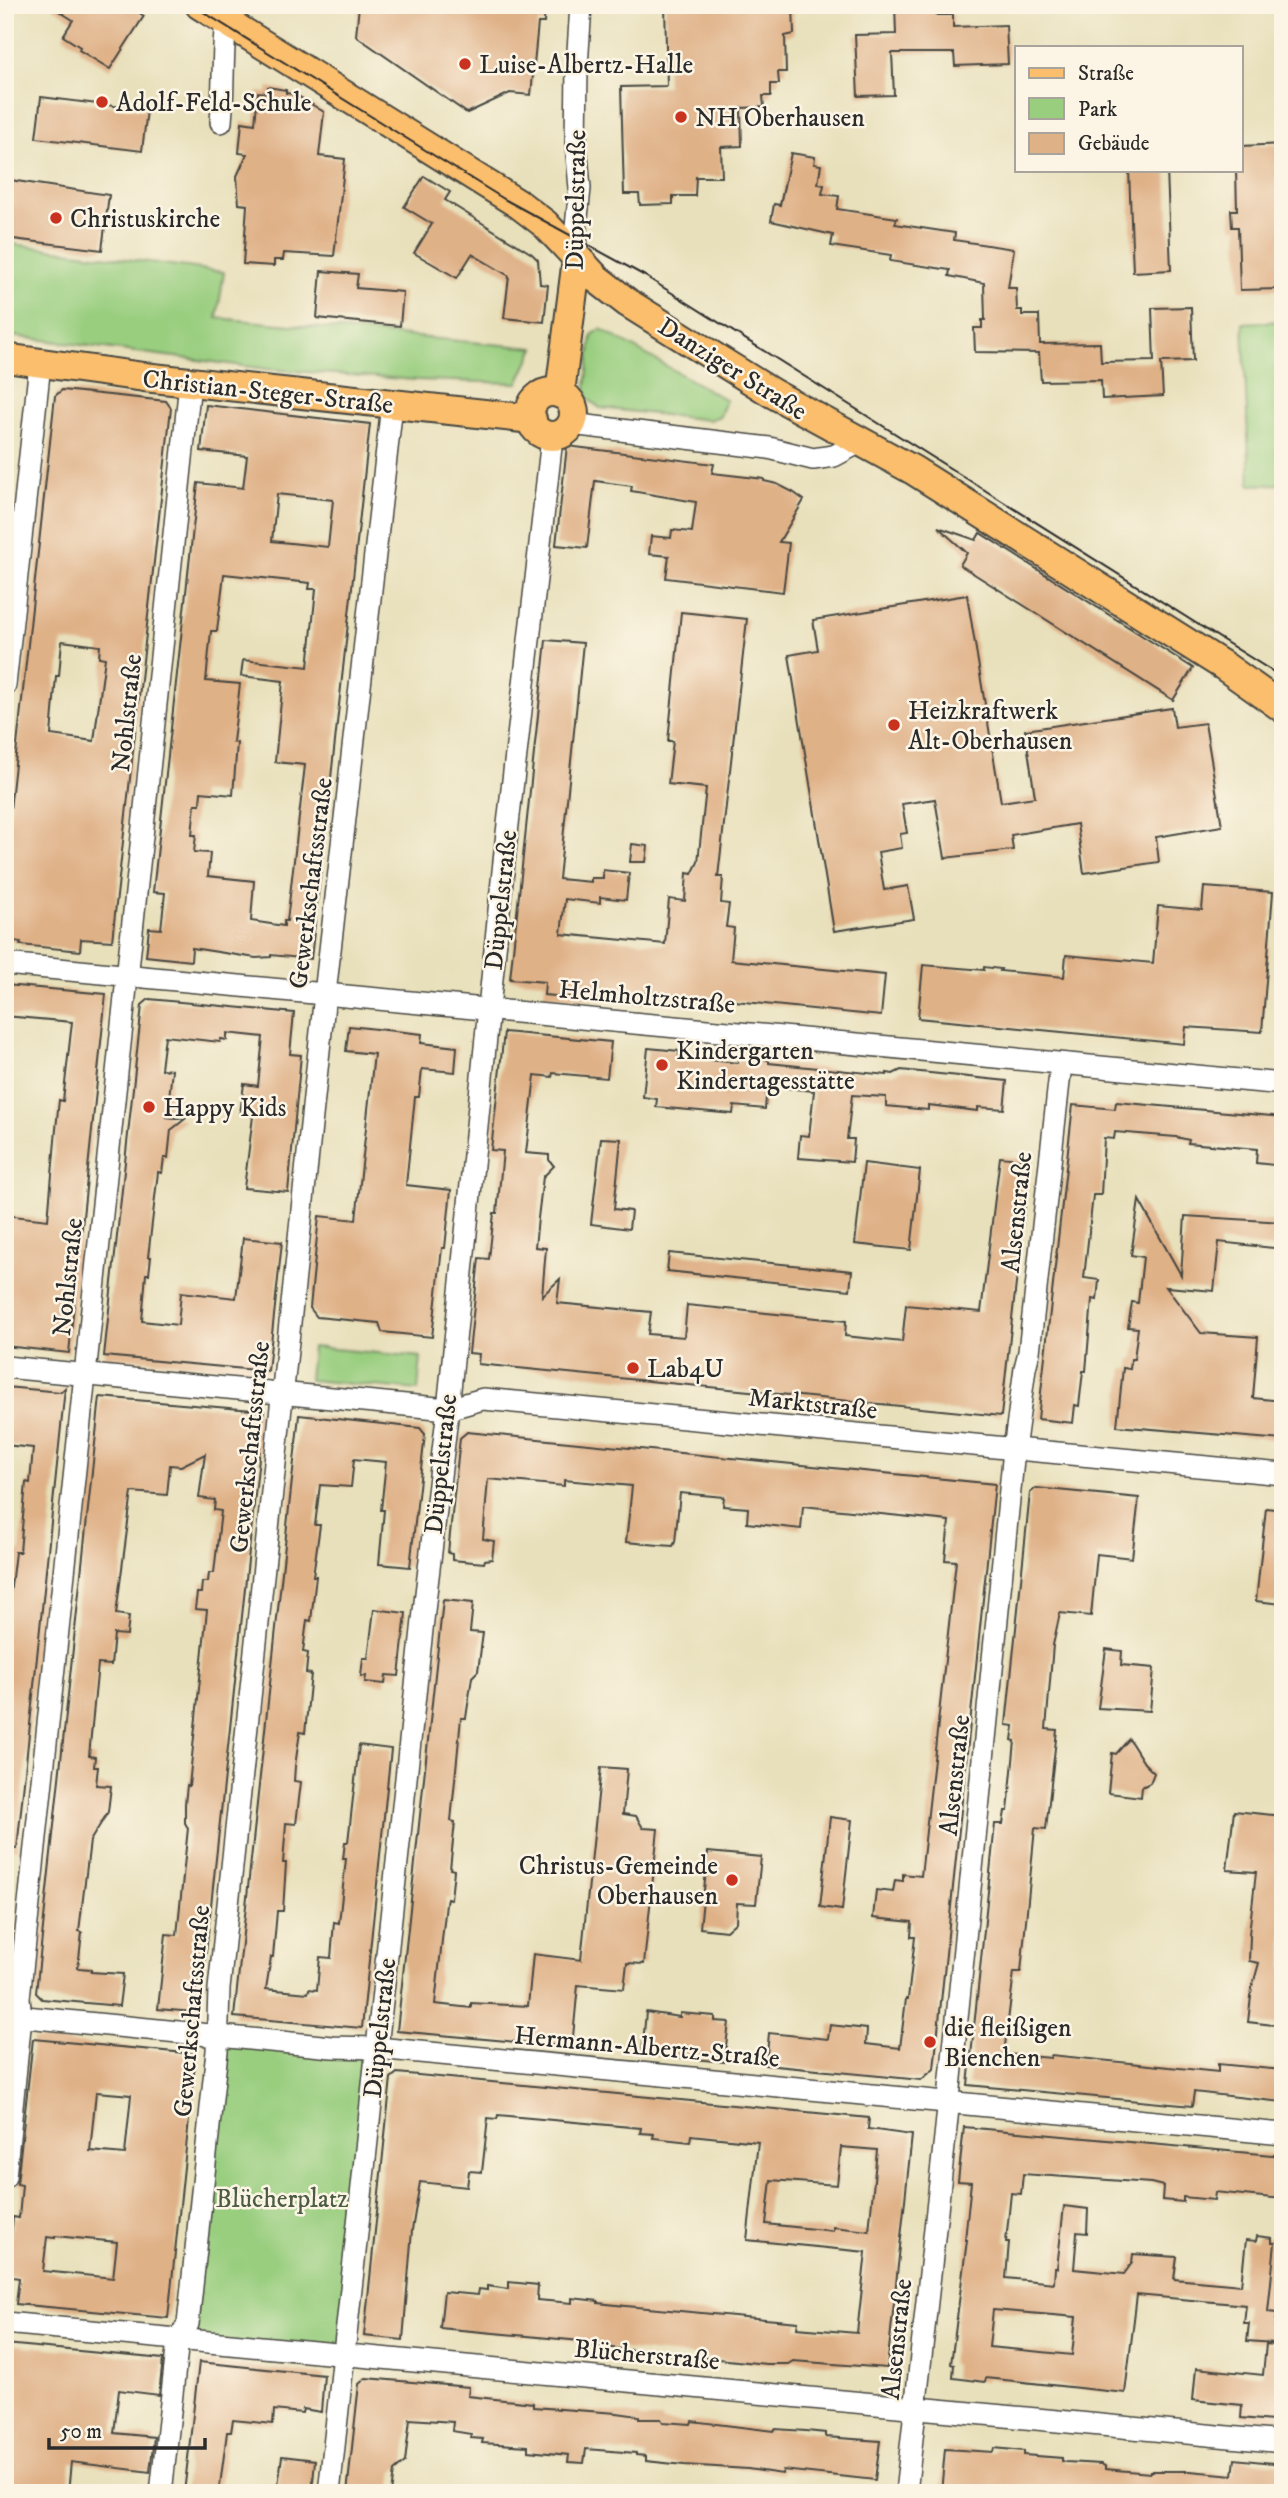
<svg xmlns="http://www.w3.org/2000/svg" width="1288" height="2498" font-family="'IM FELL DW Pica',serif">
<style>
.green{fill:#99ce7f;stroke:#627c55;stroke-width:2}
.building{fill:#dfb187;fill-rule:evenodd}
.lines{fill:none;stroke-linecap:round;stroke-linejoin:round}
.minor-casing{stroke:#474641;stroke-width:24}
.major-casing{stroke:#474641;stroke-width:32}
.minor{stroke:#fff;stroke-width:21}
.major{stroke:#fabe6d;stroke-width:28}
.tram{stroke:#2b2b2b;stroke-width:2}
.poi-dot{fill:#c8321e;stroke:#fcf5e5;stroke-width:2.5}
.labels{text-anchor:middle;stroke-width:5;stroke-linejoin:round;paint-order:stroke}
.poi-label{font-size:26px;fill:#2b2b2b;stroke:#fcf5e5;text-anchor:start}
.street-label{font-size:26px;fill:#2b2b2b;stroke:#fcf5e5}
.park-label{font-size:26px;fill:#4c5c44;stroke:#fcf5e5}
</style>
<rect width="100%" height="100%" fill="#fcf5e5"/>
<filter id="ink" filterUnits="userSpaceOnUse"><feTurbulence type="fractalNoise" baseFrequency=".0143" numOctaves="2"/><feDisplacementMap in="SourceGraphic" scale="14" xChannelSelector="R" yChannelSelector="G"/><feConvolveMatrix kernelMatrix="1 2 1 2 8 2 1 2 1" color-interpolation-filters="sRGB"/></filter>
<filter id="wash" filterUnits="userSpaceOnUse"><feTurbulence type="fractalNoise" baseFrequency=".00686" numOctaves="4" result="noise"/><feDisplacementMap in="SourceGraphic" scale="28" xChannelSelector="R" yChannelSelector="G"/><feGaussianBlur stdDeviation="1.57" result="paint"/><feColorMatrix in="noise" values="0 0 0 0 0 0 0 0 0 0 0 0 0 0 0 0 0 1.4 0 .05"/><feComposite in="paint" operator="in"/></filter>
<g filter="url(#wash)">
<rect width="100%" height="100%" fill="#e8e0bb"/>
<g class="green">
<path d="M5,243L224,272L217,318L535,348L518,383L416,380L267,369L5,335Z"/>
<path d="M1283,321V484L1250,485L1243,323Z"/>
<path d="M601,329L726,400L720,416L709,420L600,408L588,399L586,388L592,335Z"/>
<path d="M312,1347L421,1357L418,1390L309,1380Z"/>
<path d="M218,2035L377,2048L344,2354L178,2340Z"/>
</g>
<g id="blocks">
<g class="building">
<path d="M49,5H127L144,16L110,69L79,50L80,47L63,36L73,20Z"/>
<path d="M359,5H545L544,23H538L531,95L510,93L467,113L356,36Z"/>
<path d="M665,5H793L794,34L785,36L786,72H778L779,84H771V96H763L764,107L741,108L742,146L721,147L722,177H696L695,196H673V204L640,205L639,194H624L621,87L667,86Z"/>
<path d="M895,5L936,7V15H953V27L1006,25L1008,64L955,66L954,53H892L894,95L858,96L855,35L896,34Z"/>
<path d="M268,87L286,90V93L296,95L324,112L319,156L345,159L334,256L284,253L283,260H274V266L243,264L247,205L239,204L237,176L247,154L239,153L242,122L255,124L258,92L267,93Z"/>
<path d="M41,97L147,110L142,151L36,138Z"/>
<path d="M1283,144V289L1240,290L1238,227H1232L1231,210H1237L1236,170H1241V146Z"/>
<path d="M791,153L815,157L814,164L821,165L818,184L824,185L822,194L839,196L837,209L897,218L895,224L955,233L954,240L1014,249L1008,288H1016L1017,310H1022V315H1039L1040,344L1100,343L1101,362L1154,361L1152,308L1191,307L1193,361L1161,362L1163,396L1102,399L1101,380L1041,381L1039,353L975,352L974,328H982V320H985L984,283L949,276L950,270L890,261L891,255L831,246L833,235L771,221L774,204L780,205Z"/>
<path d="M1129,170H1167L1171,270L1133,272Z"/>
<path d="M424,176L450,192L445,200L532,254L538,260L540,284L548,285L544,322L504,318L509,276L472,254L457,278L414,253L432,224L404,207Z"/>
<path d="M10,180L109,195L102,250L5,238V197H7Z"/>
<path d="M321,271L358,274L356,288L403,292L400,326L317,318Z"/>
<path d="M62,390L166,401L171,408L112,941L81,939L80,951L20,945L21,942L5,940V856L55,396ZM62,641L100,646L99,657L105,658L94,741L51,735L56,676H59Z"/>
<path d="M206,405L370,424L311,959L271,955V957L256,958L192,948L191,961L146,956L149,928L161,929L165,893L153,892L198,483L243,488L247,456L201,451ZM277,494L333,500L328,547L272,541ZM224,574L310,583L309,589H316L308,667L243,660L241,676L283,681L275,762L305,765L287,921H284V926L251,921L254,881L208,876L210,853L194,852L196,835H192L195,804H200L201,792L233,795L237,743L233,742L240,684L206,681L211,631H217Z"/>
<path d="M567,446L714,464L712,473L764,479V481L777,484L793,492L804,500L779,542L789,543L783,592L666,578L669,556L649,554L651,536L671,538L672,530L692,532L696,502L631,491L632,486L595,481L587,548L556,545Z"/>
<path d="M938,527L976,540L980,533L1193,668L1173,700L960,565L967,553Z"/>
<path d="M967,595L1001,802L1035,797L1025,730L1172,708L1175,727L1205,723L1222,826L1156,837L1159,862L1084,873L1077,824L1011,835L1013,850L945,858L935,799L902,804L907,833L900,834L902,848L878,852L884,890L908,886L914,919L834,931L789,655L818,650L813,620Z"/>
<path d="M681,612L747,619L718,877H723L721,903L729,904L726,927L734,928L731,960L885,975L881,1016L646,992L644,1004L544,995L545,982L510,979L546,640L583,643L559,879L591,882V878H603V870L629,873L626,900L600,897V903L565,899L561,934L665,944L669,899L685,901L687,873L692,874L698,862L706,788L668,784L673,741H668Z"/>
<path d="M632,844L648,846L646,862H630Z"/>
<path d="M1204,887L1273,892L1262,1032L1186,1027L1184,1044L918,1018L923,965L984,970V967L1001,969L1000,971L1064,977L1066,955L1153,963L1158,906L1202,910Z"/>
<path d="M5,985L106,994L69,1353L5,1346V1215L48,1220L56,1129L59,1100L63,1101L72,1022L5,1016Z"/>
<path d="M149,999L294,1013L290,1054L301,1055L288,1192L244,1188L253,1116L240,1114L244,1084L258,1086L263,1037L227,1033V1040L221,1039L220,1042L165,1036L161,1069L172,1070L167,1117L185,1119L171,1130L168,1158H164L162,1173L158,1172L148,1257H151L149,1274H146L142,1321L178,1325L181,1292L236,1298L243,1238L282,1242L268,1371L104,1356L142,1005Z"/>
<path d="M349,1026L422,1034L421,1043L457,1047L455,1072L422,1069L419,1097H415L406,1185L451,1190L445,1248H442L432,1337L382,1332L379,1323L317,1317L310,1308L319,1216L356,1220L374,1054L346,1051Z"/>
<path d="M504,1032L611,1042L607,1078L553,1073L552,1077L535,1075L526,1153L549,1155V1160L554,1166L543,1177L538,1218L535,1247L546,1248L542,1296L560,1279L557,1303L651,1312L648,1334L684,1337L687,1305L846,1321L845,1336L902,1342L906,1305L981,1312L1000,1157L1030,1160L1001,1416L478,1364L479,1354L469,1353L479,1258L489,1259L494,1213H497L503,1151L491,1150Z"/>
<path d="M648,1048L679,1051V1057L738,1063V1057L769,1060V1063L887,1075V1073L893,1074L901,1070L1007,1081L1004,1109L978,1107V1111L928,1105V1110L886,1106V1097L852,1095L847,1139H854L852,1162L798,1158L800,1135L809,1136L814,1091L767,1086L765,1109L734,1106L733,1114L656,1107L657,1099L643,1097Z"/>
<path d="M1116,1102L1283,1117V1152L1275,1151L1274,1165L1256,1163L1257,1149L1188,1143L1189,1140L1176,1137L1115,1132L1114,1139L1104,1138L1101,1195H1093L1084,1278L1099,1280L1097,1300L1092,1299L1086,1371H1083L1079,1406L1075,1405L1073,1423L1038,1419L1073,1105L1115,1109Z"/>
<path d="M601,1138L621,1139L614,1209L631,1211L629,1229L591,1224Z"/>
<path d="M864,1163L920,1170L911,1250L855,1244Z"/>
<path d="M1139,1200L1181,1275L1185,1216L1283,1222V1249L1219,1242L1214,1291L1166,1287L1201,1333L1258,1337L1253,1398L1283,1401V1440L1117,1426L1123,1368L1130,1369L1131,1359H1134L1138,1328L1128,1327L1132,1302L1138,1303L1143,1257L1131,1255Z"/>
<path d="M669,1253L852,1271L850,1290L667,1271Z"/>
<path d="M5,1387L61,1392L65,1388L17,1849L5,1848V1637L15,1552H20L26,1482L30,1483L33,1448L5,1445Z"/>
<path d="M100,1397L264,1411L203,1980H197L194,2012L158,2009L166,1934L177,1935L188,1828L185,1823V1804L187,1785L189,1786L207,1610L195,1609L197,1593H201L202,1582H208L209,1573H214L221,1511L214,1510L215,1500L199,1498L205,1454L181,1466L170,1465L167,1495L132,1492L116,1614L129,1616L127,1635L114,1634L111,1665L98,1664L89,1756L95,1757L94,1767H98L96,1785L111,1786L108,1812L90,1841L79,1931L82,1932L78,1968L91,1969V1972L123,1974L119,2006L42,1999L36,1993Z"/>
<path d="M299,1415L420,1428L425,1434L410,1567L379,1564L384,1510H381L386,1462L354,1459L351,1487L320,1485L315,1525H320L313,1576H316L311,1621L307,1620L303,1652L308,1653L306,1673L311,1674L305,1733L300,1732L295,1766L294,1781L301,1782L296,1824L286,1823L283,1863H286L283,1911H277L273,1957H271L266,1989L308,1993L309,1989L317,1990L320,1957L331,1958L334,1922L339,1923L346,1859H343L345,1842H348L359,1745L391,1749L362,2028L234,2017Z"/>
<path d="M467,1432L995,1484L934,2069L921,2080L766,2065L769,2033L828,2039L830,2025L867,2029L866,2044L900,2048L906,1999H908L915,1937H911L912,1922L873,1918L876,1890L893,1892L895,1880L903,1881V1874L921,1876L956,1561L945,1560L949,1521L803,1506L801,1529L747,1523L748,1508L723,1506L724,1497L680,1493L675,1542L673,1546L659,1545L626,1542L632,1486L564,1480V1486L488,1479L483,1539L494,1541L492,1559L485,1560L484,1563L452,1560V1554L448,1553L460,1438Z"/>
<path d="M1036,1488L1139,1498L1132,1558L1097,1554L1091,1616L1060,1613L1053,1645L1046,1729L1057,1730L1046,1829L1035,1828L1021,1972H1014L1004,2054L1051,2058V2055L1218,2072V2064L1283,2070V2102L1194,2092L1192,2106L968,2085L995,1824H1003L1005,1811H1008L1015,1741L1012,1740L1014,1726L1006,1725L1030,1493Z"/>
<path d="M1266,1508L1283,1510V1604L1256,1601Z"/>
<path d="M443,1600L473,1603L470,1632L483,1633L478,1671L472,1677L466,1718H461L451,1821L455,1822L450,1869L454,1870L451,1899L447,1898L446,1904L435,2004L471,2008V2003L528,2006L533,1954L581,1960L601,1767L627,1769L623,1814L636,1816L643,1828L658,1829L644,1964L627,1963L624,1989L578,1985L572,2047L397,2031Z"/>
<path d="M374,1609L406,1613L399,1676L386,1675L385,1684L365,1682L366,1676H361L363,1658H368Z"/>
<path d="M1106,1649L1122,1651L1121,1665L1154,1668L1150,1711L1098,1708Z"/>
<path d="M1129,1739L1144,1763L1154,1773L1150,1783L1142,1787L1141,1797L1108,1793L1112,1753L1116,1754Z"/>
<path d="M1234,1811L1283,1816V2026L1248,2022L1252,1988L1259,1963L1249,1961L1250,1936L1249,1934L1256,1872L1227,1870Z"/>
<path d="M830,1817L852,1820L842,1910L820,1907Z"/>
<path d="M708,1852L761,1857L756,1904L737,1903L736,1922L726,1931L700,1928Z"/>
<path d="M646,2012L680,2017V2013L715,2016V2021L729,2022L724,2062L642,2054Z"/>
<path d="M33,2039L196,2054L168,2318L16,2304L19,2278L7,2276L13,2217L19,2218L22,2185L17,2184ZM96,2092L131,2095L125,2154L90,2151ZM55,2236L117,2242L113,2278L43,2271L47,2237L55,2238Z"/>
<path d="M397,2073L869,2118L868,2129L912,2135L887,2368L793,2361L788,2364H766L593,2346L582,2344L581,2341L440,2328L444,2292L478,2295L479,2289L487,2290V2286L509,2289V2282L538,2285L537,2300L572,2303V2298L598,2301V2303L626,2306L798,2322L797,2328L857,2333L866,2252L747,2240L758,2142L691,2135L690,2142L653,2138L654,2134L640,2133L641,2128L498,2115L497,2119L488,2118L482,2172L469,2171L467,2187L420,2182L412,2230L403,2340L364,2336L391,2078ZM841,2147L877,2150L869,2231L833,2227V2231L766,2224L771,2180L837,2185Z"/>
<path d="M964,2127L1283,2156V2199L1215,2192L1214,2200L1183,2197V2202L1162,2200L1163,2186L1151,2183L1023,2174L1021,2194L1011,2193L1006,2242H1009L1006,2278L1054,2283L1055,2268H1057L1064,2206L1088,2209L1087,2233L1077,2232L1074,2269L1124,2274L1132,2263L1133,2254L1177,2257L1174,2279L1241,2285L1246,2240L1256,2241L1257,2236L1272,2238V2243H1275L1268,2312L1277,2313L1274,2343L1247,2341L1249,2323H1244L1246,2305L1137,2295L1125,2393L986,2378L985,2382L953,2378L954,2365L951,2364L967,2240H965L971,2182L958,2181ZM993,2310L1076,2317L1072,2355L989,2347Z"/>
<path d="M5,2344L163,2359L159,2395L119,2390L114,2433L154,2437L150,2472L71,2462L68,2493H5Z"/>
<path d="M1266,2344L1283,2346V2422L1241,2418L1242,2405L1193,2400L1196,2368L1263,2375Z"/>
<path d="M199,2362L324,2375L321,2412L303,2409L302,2413L274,2410L273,2424L233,2420L231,2432H227L219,2493H184Z"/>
<path d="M366,2378L469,2387L468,2396L533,2403V2407L617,2413L639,2416V2419H661L663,2422L691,2424L692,2421L774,2431L775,2429L806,2431L826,2433V2437L880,2441L875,2480L783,2470L782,2474L748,2469L684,2465L646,2461V2456L636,2455V2453L586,2449L584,2463L568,2462L569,2455L528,2451V2446L482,2443L483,2439L471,2438V2434L452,2431L453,2422L410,2419L405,2462L394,2471L391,2493H347L359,2384Z"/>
<path d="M994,2448L1024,2451V2455L1062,2458V2461L1066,2462L1101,2464L1105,2466V2469L1150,2473V2471H1190L1233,2475L1235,2459L1283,2464V2493H1058L1023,2489V2493L981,2491V2493H941L945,2449L993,2452Z"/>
<path d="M282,2456L315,2460L312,2493H277Z"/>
</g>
</g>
</g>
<g filter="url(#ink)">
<use href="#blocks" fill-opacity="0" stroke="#474641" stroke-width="2"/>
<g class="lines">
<g class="minor-casing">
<g id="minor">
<path d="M221,122C224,88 222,55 226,21"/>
<path d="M577,259L576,227L580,188L576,144L577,67L581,5"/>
<path d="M571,424L769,448L813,459L834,456L860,442"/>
<path d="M5,685L40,364"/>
<path d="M5,964L1283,1084"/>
<path d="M5,1367L448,1409L483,1399L1283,1474"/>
<path d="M5,2015L332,2047L377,2048L1283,2134"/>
<path d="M5,2177L21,2017L19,1998L190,383"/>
<path d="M5,2323L1283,2442"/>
<path d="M161,2493L178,2340L188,2324L217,2051L219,1989L325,994L392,405"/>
<path d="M329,2493L425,1602L448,1409L506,842L551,447L550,435"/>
<path d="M906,2493L946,2128L1014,1450L1025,1368L1029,1352L1061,1064"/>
</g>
</g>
<g class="major-casing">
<g id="major">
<path d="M200,5L520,205L545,224L597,279L628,303L772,393L913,470L1224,666L1283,708"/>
<path d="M5,358L144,377L532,419"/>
<circle cx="552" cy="414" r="22"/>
<path d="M558,393L561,385L577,259"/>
</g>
</g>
<use href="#minor" class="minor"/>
<use href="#major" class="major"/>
<path class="tram" d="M192,5L504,199L645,276L1283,678"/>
</g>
</g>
<g class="poi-dot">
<circle cx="465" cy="64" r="7"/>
<circle cx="102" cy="102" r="7"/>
<circle cx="681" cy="117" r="7"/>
<circle cx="56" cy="218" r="7"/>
<circle cx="894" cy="725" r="7"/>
<circle cx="662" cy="1065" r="7"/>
<circle cx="149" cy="1107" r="7"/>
<circle cx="633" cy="1368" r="7"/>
<circle cx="732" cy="1880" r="7"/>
<circle cx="930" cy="2042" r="7"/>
</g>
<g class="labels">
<g class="poi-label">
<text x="479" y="73">Luise-Albertz-Halle</text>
<text x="116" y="111">Adolf-Feld-Schule</text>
<text x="695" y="126">NH Oberhausen</text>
<text x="70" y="227">Christuskirche</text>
<text x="908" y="719">Heizkraftwerk<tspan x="908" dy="30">Alt-Oberhausen</tspan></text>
<text x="676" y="1059">Kindergarten<tspan x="676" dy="30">Kindertagesstätte</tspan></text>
<text x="163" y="1116">Happy Kids</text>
<text x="647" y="1377">Lab4U</text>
<text x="718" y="1874" text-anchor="end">Christus-Gemeinde<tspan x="718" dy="30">Oberhausen</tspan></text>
<text x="944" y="2036">die fleißigen<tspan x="944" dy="30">Bienchen</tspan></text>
</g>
<g class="street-label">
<text transform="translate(575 200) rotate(-89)" y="9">Düppelstraße</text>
<text transform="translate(733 368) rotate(32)" y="9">Danziger Straße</text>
<text transform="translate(268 391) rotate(6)" y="9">Christian-Steger-Straße</text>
<text transform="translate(126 713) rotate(-84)" y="9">Nohlstraße</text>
<text transform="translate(310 883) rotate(-83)" y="9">Gewerkschaftsstraße</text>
<text transform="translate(500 900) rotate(-84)" y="9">Düppelstraße</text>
<text transform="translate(647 996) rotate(5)" y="9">Helmholtzstraße</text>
<text transform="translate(1016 1212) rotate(-84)" y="9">Alsenstraße</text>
<text transform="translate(67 1277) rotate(-84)" y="9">Nohlstraße</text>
<text transform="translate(813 1403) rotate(6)" y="9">Marktstraße</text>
<text transform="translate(249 1447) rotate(-84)" y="9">Gewerkschaftsstraße</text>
<text transform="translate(440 1464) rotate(-84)" y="9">Düppelstraße</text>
<text transform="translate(954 1775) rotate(-84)" y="9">Alsenstraße</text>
<text transform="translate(191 2011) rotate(-85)" y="9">Gewerkschaftsstraße</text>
<text transform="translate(379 2028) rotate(-84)" y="9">Düppelstraße</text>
<text transform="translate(647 2046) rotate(5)" y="9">Hermann-Albertz-Straße</text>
<text transform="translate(896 2339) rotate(-84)" y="9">Alsenstraße</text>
<text transform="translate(647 2354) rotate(5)" y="9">Blücherstraße</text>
</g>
<g class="park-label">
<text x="282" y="2207">Blücherplatz</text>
</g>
</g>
<rect width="1288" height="2498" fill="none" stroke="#fcf5e5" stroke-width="28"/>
<rect x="1015" y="46" width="228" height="126" fill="#fcf5e5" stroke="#a8a49b" stroke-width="2"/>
<rect x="1029" y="68" width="35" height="10" fill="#fabe6d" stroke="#a8a49b" stroke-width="2"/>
<text x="1078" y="80" font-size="21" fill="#2b2b2b">Straße</text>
<rect x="1029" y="98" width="35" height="21" fill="#99ce7f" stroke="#a8a49b" stroke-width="2"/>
<text x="1078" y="116" font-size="21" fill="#2b2b2b">Park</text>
<rect x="1029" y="133" width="35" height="21" fill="#dfb187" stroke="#a8a49b" stroke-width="2"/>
<text x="1078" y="150" font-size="21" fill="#2b2b2b">Gebäude</text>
<path d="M49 2438v10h156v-10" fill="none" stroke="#2b2b2b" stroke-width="3.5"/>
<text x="60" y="2438" font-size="21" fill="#2b2b2b" stroke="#fcf5e5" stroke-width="5" paint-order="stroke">50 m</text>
</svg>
